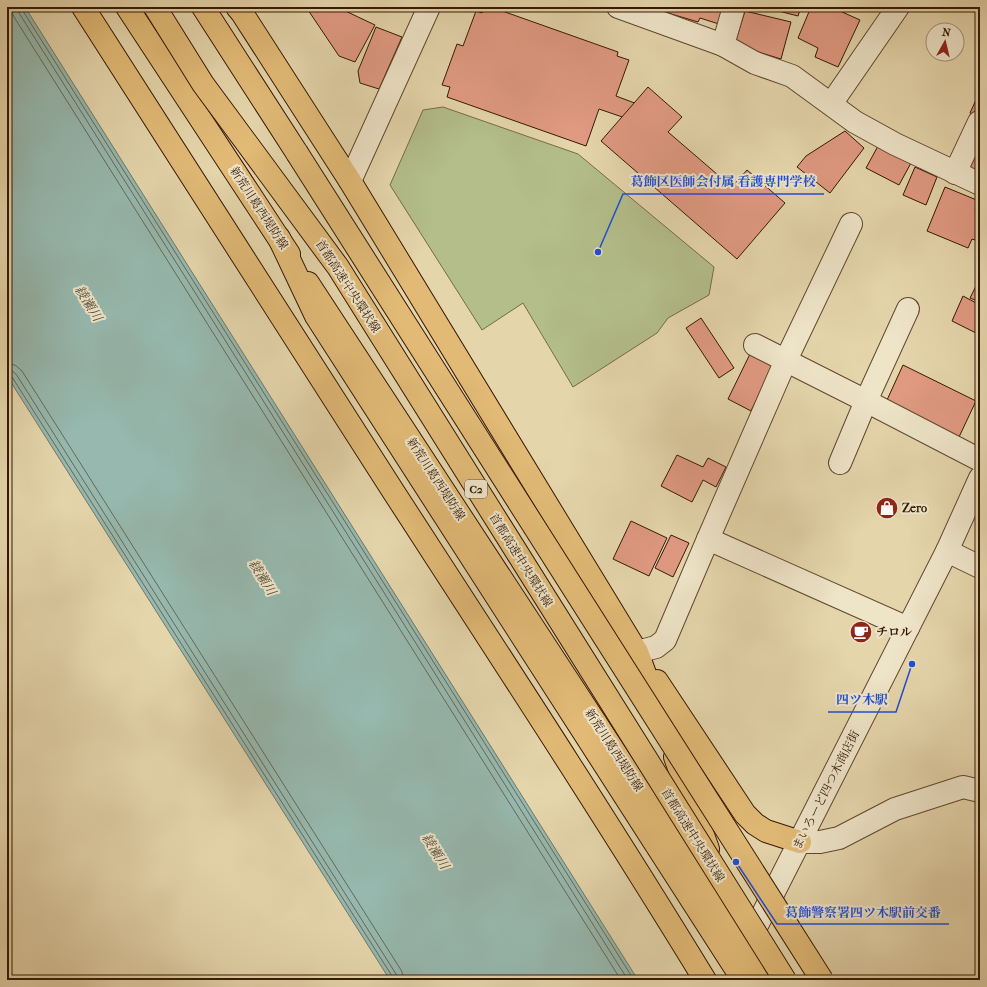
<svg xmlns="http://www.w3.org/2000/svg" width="987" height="987" font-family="'IM FELL French Canon','Noto Serif JP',serif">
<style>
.green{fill:#b3be8a;stroke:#746b47}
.water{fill:#96b8ae;stroke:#6f786a}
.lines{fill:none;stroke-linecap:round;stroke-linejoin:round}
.shore{stroke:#666859;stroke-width:1}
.building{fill:#e09a82;stroke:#351804}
.minor-casing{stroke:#61472e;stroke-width:24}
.major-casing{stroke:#351804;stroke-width:24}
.highway-casing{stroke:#351804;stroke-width:24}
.minor{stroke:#eee4c8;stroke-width:22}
.major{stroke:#e2ba76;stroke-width:22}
.highway{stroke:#e2ba76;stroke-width:22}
.highway-bridge-casing{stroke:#351804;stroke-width:24;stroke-linecap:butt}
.highway-bridge{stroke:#e2ba76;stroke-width:22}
.labels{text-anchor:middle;stroke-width:4;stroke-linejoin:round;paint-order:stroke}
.shield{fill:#eee4c8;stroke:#6c553f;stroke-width:1}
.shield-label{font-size:11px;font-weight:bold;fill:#351804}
.street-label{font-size:12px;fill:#351804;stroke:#eee4c8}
.poi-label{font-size:12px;font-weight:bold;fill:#351804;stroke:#eee4c8;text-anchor:start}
.water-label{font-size:13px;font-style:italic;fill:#524837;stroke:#eee4c8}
.leader{fill:none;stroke:#1d4ed8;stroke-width:1.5}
.callout-dot{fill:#1d4ed8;stroke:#eee4c8;stroke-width:1.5}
.callout-label{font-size:13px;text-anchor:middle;font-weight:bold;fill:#1d4ed8;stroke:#eee4c8;stroke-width:4;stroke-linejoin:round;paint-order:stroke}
</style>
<rect width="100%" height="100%" fill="#e5d5ab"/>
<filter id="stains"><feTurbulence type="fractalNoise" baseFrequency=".005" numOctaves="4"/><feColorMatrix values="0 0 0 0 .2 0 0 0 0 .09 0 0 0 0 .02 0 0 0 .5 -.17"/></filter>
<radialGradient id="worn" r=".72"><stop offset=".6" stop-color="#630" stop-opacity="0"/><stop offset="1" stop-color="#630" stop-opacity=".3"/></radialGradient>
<path class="green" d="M443,107L578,154L714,267L709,295L668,318L657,333L573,387L523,303L482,330L390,185L423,110Z"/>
<path class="water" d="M7,7H25L638,980H390L7,376Z"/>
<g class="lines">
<g class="shore">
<path d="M11,7L12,12L14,17L621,980"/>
<path d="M17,7L19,13L628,980"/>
<path d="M22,7L23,11L634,980"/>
<path d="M7,364L15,365L22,371L401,970L403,975L404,980"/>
<path d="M7,370L12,371L16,374L396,974L398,980"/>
<path d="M7,375H10L12,377L392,976L393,980"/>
</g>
</g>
<g class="building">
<path d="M306,7H337L375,25L355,62L339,56Z"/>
<path d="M485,7H491L618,52L617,56L629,60L616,96L640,105L634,121L599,109L586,146L447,97L450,87L442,85L457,44L463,46L476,11L482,13Z"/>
<path d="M670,7H727L722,25L700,18L698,22L668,13Z"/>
<path d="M763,7H801L798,16Z"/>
<path d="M811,7H831L860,20L838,67L815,57L818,48L798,38Z"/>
<path d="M745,11L791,22L781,59L742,47L736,40Z"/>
<path d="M376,27L402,37L379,89L360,83L358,71Z"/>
<path d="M648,87L682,117L668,132L732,187L747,170L785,203L737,259L601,141Z"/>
<path d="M980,91V118L970,113Z"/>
<path d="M845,131L864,148L830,193L797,167L806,156Z"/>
<path d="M980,145V177L968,172Z"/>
<path d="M878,146L911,163L899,185L866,168Z"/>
<path d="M915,167L937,177L926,205L903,195Z"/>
<path d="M945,187L979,201L975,210L980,212V228L975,240L972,239L968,248L927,231Z"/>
<path d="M980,278V302L970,298Z"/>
<path d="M963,296L980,305V335L952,321Z"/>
<path d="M701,318L734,368L719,378L686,328Z"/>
<path d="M750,354L773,365L751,411L728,399Z"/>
<path d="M903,365L976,401L959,437L887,400Z"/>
<path d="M677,455L703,467L708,458L726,467L716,487L703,480L692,502L661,486Z"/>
<path d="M631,521L667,538L649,576L613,559Z"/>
<path d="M671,535L689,543L673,577L655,568Z"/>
</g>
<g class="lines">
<g class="minor-casing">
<g id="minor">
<path d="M618,7L723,45L755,63L792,76L855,122L895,144L980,184"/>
<path d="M723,45L734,7"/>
<path d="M831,104L898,7"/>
<path d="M955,173L979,122"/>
<path d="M350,181L429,7"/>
<path d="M755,345L866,401L980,460"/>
<path d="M840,463L866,401L908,309"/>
<path d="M708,539L908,628"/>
<path d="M947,551L980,567"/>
<path d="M637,652L656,647L665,640L708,539L786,360L851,224"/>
<path d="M800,842H820L839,838L895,809L963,787L980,791"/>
<path d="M746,947L947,551L980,478"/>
</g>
</g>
<g class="major-casing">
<g id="major">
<path d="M127,7L289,254"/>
<path d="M237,7L242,13L350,181L637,652L661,717"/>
<path d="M308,283L764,980"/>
<path d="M657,681L745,814L755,824L766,831L800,842"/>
<path d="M675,757L708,849"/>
</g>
</g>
<g class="highway-casing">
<g id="highway">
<path d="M83,7C187,167 289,329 393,491C498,653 604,815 705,980"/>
<path d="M203,7L297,153"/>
<path d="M279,238L316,316L743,980"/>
</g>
</g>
<use href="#minor" class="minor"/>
<use href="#major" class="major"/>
<use href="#highway" class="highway"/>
<g class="highway-bridge-casing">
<g id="highway-bridge">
<path d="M155,7L203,84L338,267L785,980"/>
<path d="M297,153L822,980"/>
</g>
</g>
<use href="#highway-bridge" class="highway-bridge"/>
</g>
<defs>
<g id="shop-disc" transform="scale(1.15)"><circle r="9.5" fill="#8f2418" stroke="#eee4c8"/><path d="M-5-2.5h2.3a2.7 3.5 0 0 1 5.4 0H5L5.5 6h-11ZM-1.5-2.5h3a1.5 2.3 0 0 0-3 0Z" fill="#fff"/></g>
<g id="cafe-disc" transform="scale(1.15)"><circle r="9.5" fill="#8f2418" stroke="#eee4c8"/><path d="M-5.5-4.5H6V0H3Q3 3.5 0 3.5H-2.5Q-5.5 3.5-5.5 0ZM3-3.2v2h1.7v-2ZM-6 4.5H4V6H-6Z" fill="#fff"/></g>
</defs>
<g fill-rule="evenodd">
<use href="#shop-disc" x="887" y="508"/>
<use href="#cafe-disc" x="861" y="632"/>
</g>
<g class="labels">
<rect class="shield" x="465" y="480" width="22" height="18" rx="3"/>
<g class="shield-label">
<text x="476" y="493">C2</text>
</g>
<g class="street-label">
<text transform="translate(259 208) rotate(57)" y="4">新荒川葛西堤防線</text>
<text transform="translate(348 286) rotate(57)" y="4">首都高速中央環状線</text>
<text transform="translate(436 479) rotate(57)" y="4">新荒川葛西堤防線</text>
<text transform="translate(521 560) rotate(58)" y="4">首都高速中央環状線</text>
<text transform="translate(614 750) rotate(57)" y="4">新荒川葛西堤防線</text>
<text transform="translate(826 790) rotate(-63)" y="4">まいろーど四つ木商店街</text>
<text transform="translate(693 835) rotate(58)" y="4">首都高速中央環状線</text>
</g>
<g class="poi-label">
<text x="902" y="512">Zero</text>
<text x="876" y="636">チロル</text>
</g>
<g class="water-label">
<text transform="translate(89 303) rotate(58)" y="5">綾瀬川</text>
<text transform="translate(263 577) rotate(58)" y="5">綾瀬川</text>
<text transform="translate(436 851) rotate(58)" y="5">綾瀬川</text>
</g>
</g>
<path class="leader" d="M598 252L623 194H824M912 664L896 712H828M736 862L777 924H949"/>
<g class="callout-dot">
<circle cx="598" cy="252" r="4"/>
<circle cx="912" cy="664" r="4"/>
<circle cx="736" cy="862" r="4"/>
</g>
<g class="callout-label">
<text x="723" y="186">葛飾区医師会付属 看護専門学校</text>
<text x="862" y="704">四ツ木駅</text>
<text x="863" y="917">葛飾警察署四ツ木駅前交番</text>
</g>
<rect width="987" height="987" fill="none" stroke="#e5d5ab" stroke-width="24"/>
<rect x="8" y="8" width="971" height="971" fill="none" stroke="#351804" stroke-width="2"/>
<rect x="12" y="12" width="963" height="963" fill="none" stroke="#351804"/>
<g transform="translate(945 42) rotate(8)"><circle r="19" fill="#eee4c8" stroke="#a4927a"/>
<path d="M0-3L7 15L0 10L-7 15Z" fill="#8f2418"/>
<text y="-6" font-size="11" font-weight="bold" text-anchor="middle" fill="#351804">N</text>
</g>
<rect width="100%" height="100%" filter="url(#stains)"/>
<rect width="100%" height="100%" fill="url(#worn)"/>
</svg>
